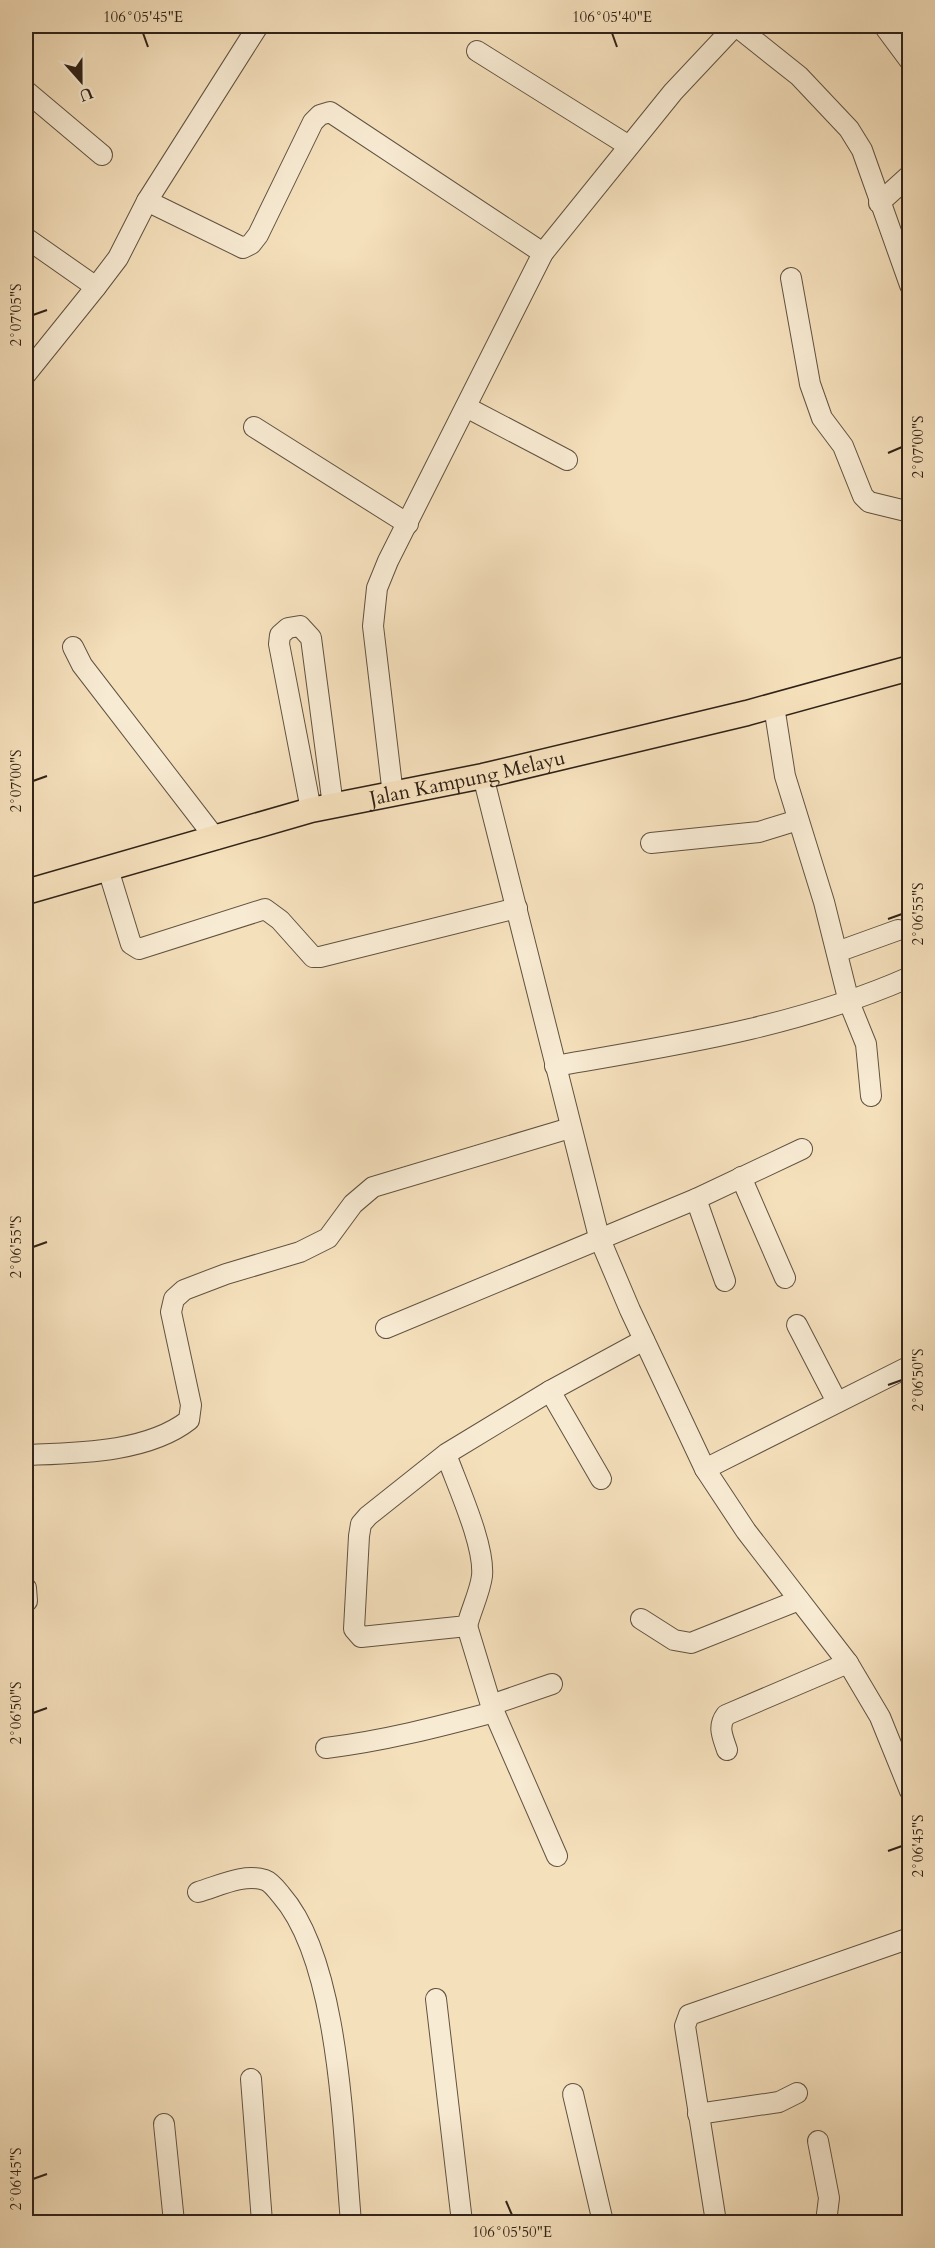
<svg xmlns="http://www.w3.org/2000/svg" width="935" height="2248" font-family="Cardo,serif">
<style>
.lines{fill:none;stroke-linecap:round;stroke-linejoin:round}
.minor-casing{stroke:#615240;stroke-width:22}
.major-casing{stroke:#302217;stroke-width:27}
.minor{stroke:#f8ebd3;stroke-width:20}
.major{stroke:#f5e0bc;stroke-width:24}
.ticks{fill:none;stroke:#302217;stroke-width:2}
.labels{text-anchor:middle;stroke-width:5;stroke-linejoin:round;paint-order:stroke}
.street-label{font-size:20px;fill:#302217;stroke:#f8ebd3}
.neatline{fill:none;stroke:#302217;stroke-width:2}
.ticks-label{font-size:15px;text-anchor:middle;fill:#302217}
</style>
<rect width="100%" height="100%" fill="#f5e0bc"/>
<filter id="stains"><feTurbulence type="fractalNoise" baseFrequency=".00333" numOctaves="4"/><feColorMatrix values="0 0 0 0 .2 0 0 0 0 .09 0 0 0 0 .02 0 0 0 .5 -.17"/></filter>
<radialGradient id="worn" r=".72"><stop offset=".6" stop-color="#630" stop-opacity="0"/><stop offset="1" stop-color="#630" stop-opacity=".3"/></radialGradient>
<g class="lines">
<g class="minor-casing">
<g id="minor">
<path d="M736,26L799,76L849,129L862,150L910,285"/>
<path d="M884,26L910,61"/>
<path d="M477,51L629,146"/>
<path d="M26,91L102,155"/>
<path d="M147,201L243,248L251,244L258,235L313,122L320,115L330,112L543,253"/>
<path d="M879,203L910,175"/>
<path d="M26,238L96,287L118,258L147,201L258,26"/>
<path d="M791,278L810,384L822,418L843,446L863,496L869,502L910,512"/>
<path d="M26,374L96,287"/>
<path d="M466,407L567,460"/>
<path d="M254,427L408,524"/>
<path d="M73,647L82,665L216,839"/>
<path d="M774,706L785,776L824,902L849,1002L866,1044L871,1096"/>
<path d="M483,776L599,1237L630,1310L705,1469L746,1531L848,1663L880,1717L910,1791"/>
<path d="M393,795L373,626L377,588L388,561L543,253L673,92L735,26"/>
<path d="M311,810L279,644L280,635L288,628L300,626L311,638L333,806"/>
<path d="M651,843L759,832L798,820"/>
<path d="M108,869L131,944L139,949L265,909L280,920L313,957H320L517,908"/>
<path d="M837,952L898,930"/>
<path d="M555,1066C676,1045 797,1027 910,977"/>
<path d="M741,1177L785,1278"/>
<path d="M696,1199L725,1281"/>
<path d="M797,1325L837,1402"/>
<path d="M386,1328L696,1199L802,1149"/>
<path d="M550,1391L601,1479"/>
<path d="M446,1454C457,1485 485,1545 482,1576C480,1592 471,1610 467,1626L361,1637L354,1629L359,1536L361,1524L368,1516L446,1454L550,1391L644,1340"/>
<path d="M26,1455C76,1453 147,1453 189,1420L191,1405L171,1312L174,1299L184,1290L226,1274L300,1252L328,1238L353,1204L373,1187L570,1128"/>
<path d="M705,1469L910,1366"/>
<path d="M26,1588L27,1601"/>
<path d="M641,1619L674,1640L691,1643L799,1600"/>
<path d="M467,1626L491,1705L557,1856"/>
<path d="M491,1705L552,1684"/>
<path d="M326,1748C383,1741 438,1727 494,1712"/>
<path d="M727,1750C723,1737 717,1727 726,1715L848,1663"/>
<path d="M198,1892C219,1886 244,1873 265,1880C271,1882 277,1890 281,1895C340,1962 343,2134 351,2222"/>
<path d="M436,1999L462,2222"/>
<path d="M251,2079L262,2222"/>
<path d="M573,2094L603,2222"/>
<path d="M698,2114L779,2102L797,2093"/>
<path d="M164,2124L174,2222"/>
<path d="M818,2141L829,2198L826,2222"/>
<path d="M716,2222L685,2026L689,2015L910,1938"/>
</g>
</g>
<g class="major-casing">
<g id="major">
<path id="s1" d="M26,892L311,810L483,776L747,713L910,668"/>
</g>
</g>
<use href="#minor" class="minor"/>
<use href="#major" class="major"/>
</g>
<path class="ticks" d="M143,33L148,47M612,33L617,47M33,315L47,310M888,453L902,447M33,781L47,776M888,919L902,914M33,1247L47,1242M888,1385L902,1380M33,1713L47,1708M888,1851L902,1846M33,2179L47,2174M506,2201L512,2215"/>
<g class="labels">
<g class="street-label">
<text dy="7" stroke="none"><textPath href="#s1" startOffset="456">Jalan Kampung Melayu</textPath></text>
</g>
</g>
<rect width="935" height="2248" fill="none" stroke="#f5e0bc" stroke-width="66"/>
<g transform="translate(81 81) rotate(159)" stroke="#f8ebd3" stroke-width="4.5" paint-order="stroke">
<path d="M0-4.5L10 22L0 15L-10 22Z" fill="#302217"/>
<text y="-9" font-size="16" font-weight="bold" text-anchor="middle" fill="#302217">U</text>
</g>
<rect x="33" y="33" width="869" height="2182" class="neatline"/>
<g class="ticks-label">
<text x="143" y="22">106°05'45"E</text>
<text x="612" y="22">106°05'40"E</text>
<text transform="translate(16 315) rotate(-90)" y="5">2°07'05"S</text>
<text transform="translate(918 447) rotate(-90)" y="5">2°07'00"S</text>
<text transform="translate(16 781) rotate(-90)" y="5">2°07'00"S</text>
<text transform="translate(918 914) rotate(-90)" y="5">2°06'55"S</text>
<text transform="translate(16 1247) rotate(-90)" y="5">2°06'55"S</text>
<text transform="translate(918 1380) rotate(-90)" y="5">2°06'50"S</text>
<text transform="translate(16 1713) rotate(-90)" y="5">2°06'50"S</text>
<text transform="translate(918 1846) rotate(-90)" y="5">2°06'45"S</text>
<text transform="translate(16 2179) rotate(-90)" y="5">2°06'45"S</text>
<text x="512" y="2237">106°05'50"E</text>
</g>
<rect width="100%" height="100%" filter="url(#stains)"/>
<rect width="100%" height="100%" fill="url(#worn)"/>
</svg>
